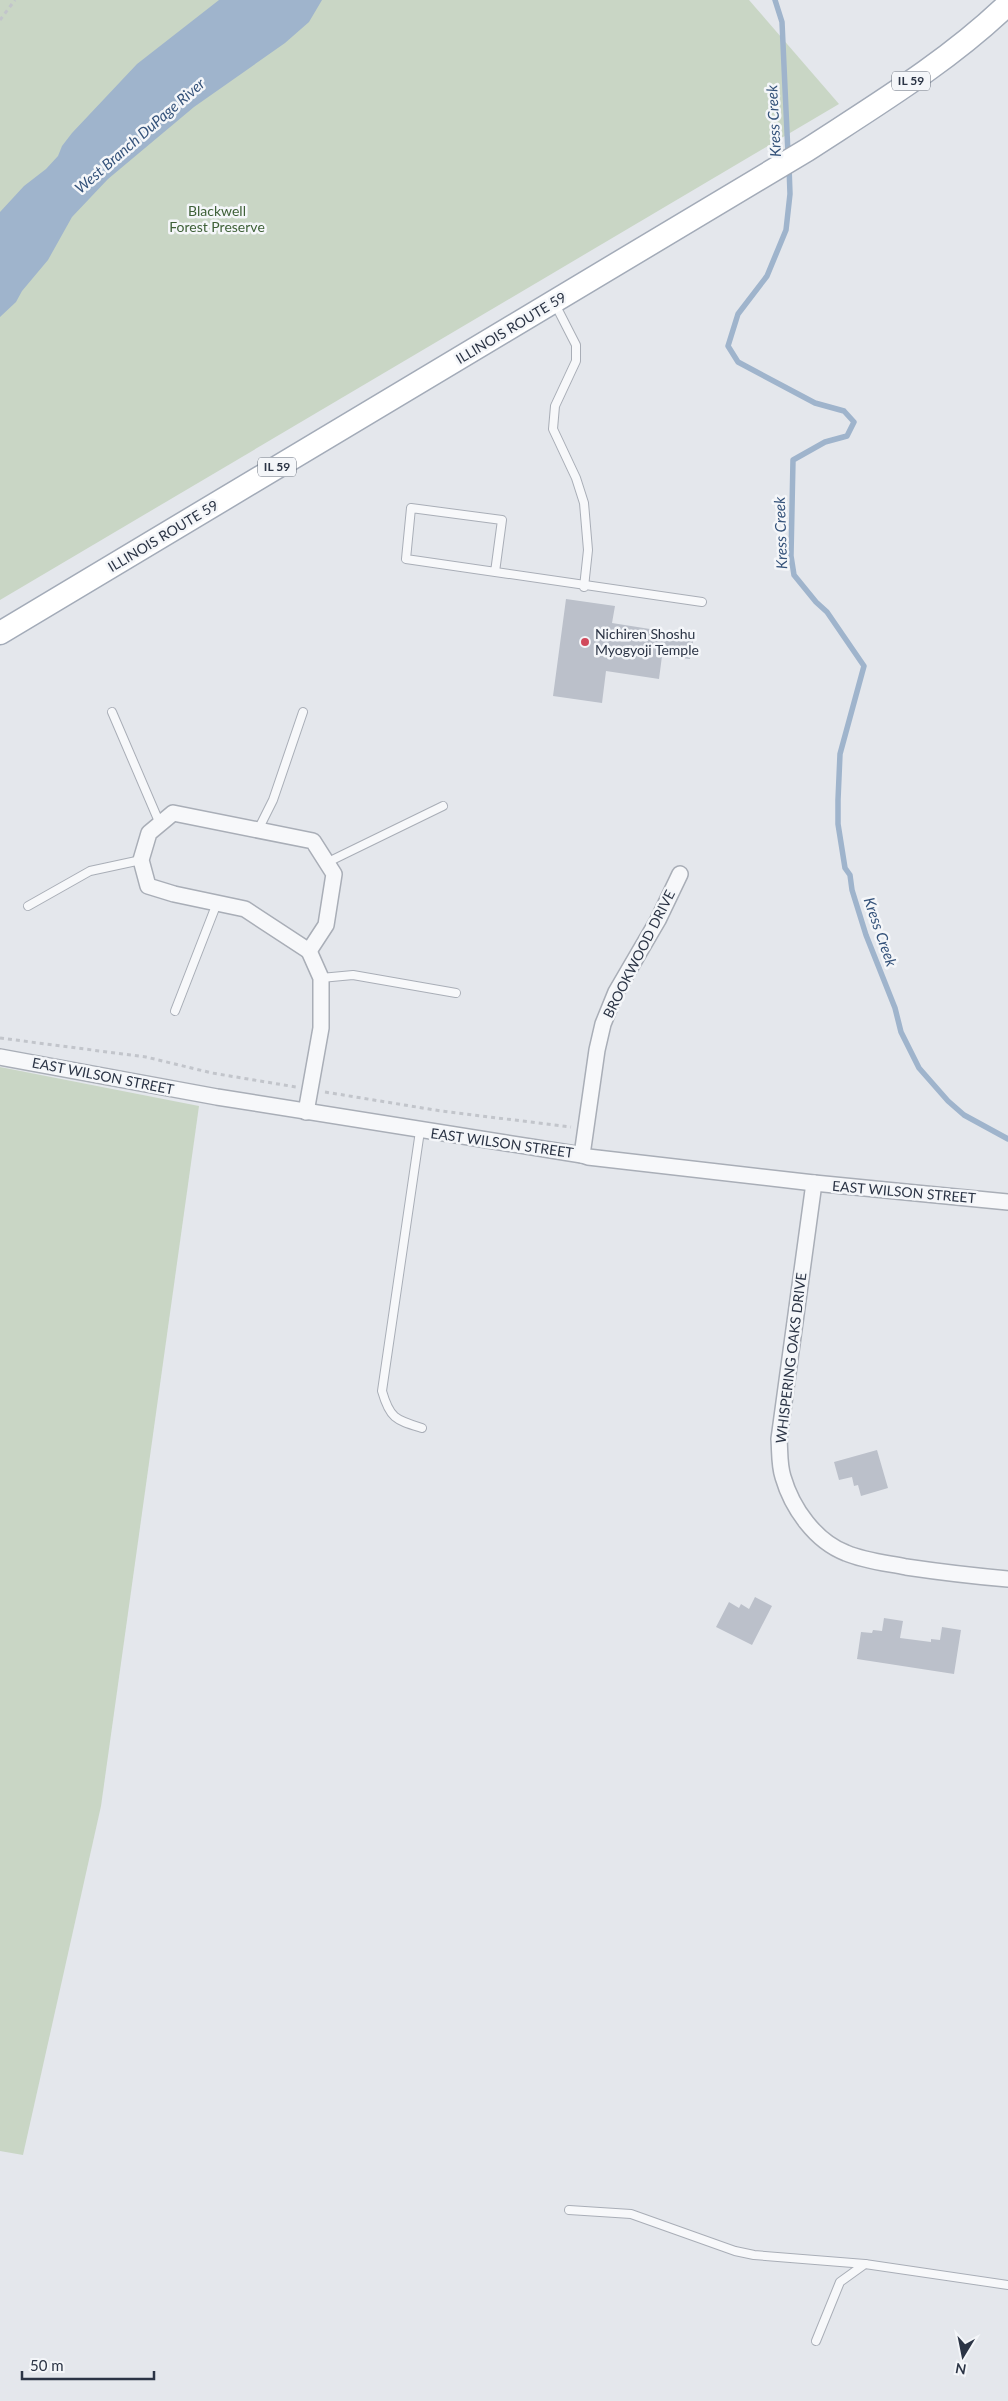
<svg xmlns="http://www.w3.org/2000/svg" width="1008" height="2401" font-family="Lato,sans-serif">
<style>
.green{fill:#c9d6c5}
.water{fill:#9fb4cc}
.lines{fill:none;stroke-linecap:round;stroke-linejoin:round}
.stream{stroke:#9fb4cc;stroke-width:5.5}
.building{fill:#bbc0ca}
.service-casing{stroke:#a9aeb7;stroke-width:10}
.minor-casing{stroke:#a9aeb7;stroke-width:18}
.primary-casing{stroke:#a3abb8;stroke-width:25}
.path{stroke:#c2c5cb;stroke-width:3;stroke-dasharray:4 4;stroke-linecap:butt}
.service{stroke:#f7f8fa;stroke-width:8}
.minor{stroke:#f7f8fa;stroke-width:15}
.primary{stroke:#fff;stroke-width:22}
.poi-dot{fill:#d1495b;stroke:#f4f6f9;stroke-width:2}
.labels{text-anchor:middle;stroke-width:5;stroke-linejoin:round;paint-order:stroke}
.shield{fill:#f4f6f9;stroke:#676e7b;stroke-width:1}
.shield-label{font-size:12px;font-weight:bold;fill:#2b3445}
.park-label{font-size:14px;fill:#3f6138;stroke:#f4f6f9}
.street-label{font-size:14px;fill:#2b3445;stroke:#f4f6f9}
.poi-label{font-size:14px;fill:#2b3445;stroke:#f4f6f9;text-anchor:start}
.water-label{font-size:15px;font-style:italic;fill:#34527a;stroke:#f4f6f9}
</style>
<rect width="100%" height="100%" fill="#e4e7ec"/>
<g class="green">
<path d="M0,0H749L839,104L0,600Z"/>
<path d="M0,1067L199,1106L101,1806L23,2155L0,2151Z"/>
</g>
<path class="water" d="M219,0H322L309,22L285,43L194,107L108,179L72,217L48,260L22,291L16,302L0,317V212L24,186L46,169L58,156L62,146L72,133L137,64Z"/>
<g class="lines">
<g class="stream">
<path d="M775,0L782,22L788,154"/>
<path d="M789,166L790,194L786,230L767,276L738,314L728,346L738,362L815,403L844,411L854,422L847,436L825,442L793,460L791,556L794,575L816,602L827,612L864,666L840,754L838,800V824L845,868L850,875L852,890L866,935L895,1008L901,1032L919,1068L948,1101L964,1115L1008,1139"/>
</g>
</g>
<g class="building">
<path d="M566,599L615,606L612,623L694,636L690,659L662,656L659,679L606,671L602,703L553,696Z"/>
<path d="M877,1450L888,1488L861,1496L858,1485L854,1486L852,1477L839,1480L834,1462Z"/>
<path d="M755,1597L772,1606L752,1645L716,1627L729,1602L739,1608L741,1604L749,1609Z"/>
<path d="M884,1618L903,1621L900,1638L931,1642V1639L940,1640L942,1627L961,1630L954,1674L857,1659L861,1632L872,1633L873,1630L882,1631Z"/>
</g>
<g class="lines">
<g class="service-casing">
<g id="service">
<path d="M555,304L576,345V361L555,406L553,429L576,478L584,503L588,550L584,587"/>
<path d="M495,572L502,520L411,508L406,559L702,602"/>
<path d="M112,712L160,824"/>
<path d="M258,830L273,800L303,712"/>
<path d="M326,863L443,806"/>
<path d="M28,906L90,871L141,860"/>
<path d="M321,978L353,975L456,993"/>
<path d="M175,1011L217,903"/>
<path d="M420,1131L382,1391C390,1419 396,1420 422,1428"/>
<path d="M569,2210L631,2214L735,2251L754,2255L865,2264"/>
<path d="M816,2341L840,2282L865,2264L1008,2285"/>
</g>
</g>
<g class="minor-casing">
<g id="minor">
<path d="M173,813L313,841L334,874L326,925L309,951L245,909L174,894L148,886L141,860L149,833Z"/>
<path d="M0,1057L217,1097L582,1155L588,1157L814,1183L1008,1202"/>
<path d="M306,1112L321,1028V978L309,951"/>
<path d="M582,1155L597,1050L603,1024L616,992L658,920L680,874"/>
<path d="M814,1183L779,1439C780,1451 779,1465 783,1477C792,1508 815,1541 846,1553C865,1561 886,1563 906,1567C940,1572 973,1576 1008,1579"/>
</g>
</g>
<g class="primary-casing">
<path id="primary" d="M0,633L807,150C876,105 949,61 1008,4"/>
</g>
<g class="path">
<path d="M0,20L15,0"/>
<path d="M0,1038L146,1057L212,1073L296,1087"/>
<path d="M325,1092L441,1111L571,1127"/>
</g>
<use href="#service" class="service"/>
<use href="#minor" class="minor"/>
<use href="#primary" class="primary"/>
</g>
<circle class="poi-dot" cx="585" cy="642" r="5"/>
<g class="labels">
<g class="shield">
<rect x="892" y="71.5" width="38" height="19" rx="4"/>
<rect x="258" y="457.5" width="38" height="19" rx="4"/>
</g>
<g class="shield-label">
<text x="911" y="85">IL 59</text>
<text x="277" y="471">IL 59</text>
</g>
<g class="park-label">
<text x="217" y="216">Blackwell<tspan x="217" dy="16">Forest Preserve</tspan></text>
</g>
<g class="street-label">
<text transform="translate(511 328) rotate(-31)" y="5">ILLINOIS ROUTE 59</text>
<text transform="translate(163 536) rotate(-31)" y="5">ILLINOIS ROUTE 59</text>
<text transform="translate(639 954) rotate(-63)" y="5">BROOKWOOD DRIVE</text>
<text transform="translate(103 1076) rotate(11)" y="5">EAST WILSON STREET</text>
<text transform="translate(502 1143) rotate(8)" y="5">EAST WILSON STREET</text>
<text transform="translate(904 1192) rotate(5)" y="5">EAST WILSON STREET</text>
<text transform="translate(791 1358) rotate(-83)" y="5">WHISPERING OAKS DRIVE</text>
</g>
<g class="poi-label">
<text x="595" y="639">Nichiren Shoshu<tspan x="595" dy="16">Myogyoji Temple</tspan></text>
</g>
<g class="water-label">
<text transform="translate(774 121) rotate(-93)" y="5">Kress Creek</text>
<text transform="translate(140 136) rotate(-41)" y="5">West Branch DuPage River</text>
<text transform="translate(781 533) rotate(-92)" y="5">Kress Creek</text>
<text transform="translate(880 932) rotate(71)" y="5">Kress Creek</text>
</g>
</g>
<g transform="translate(963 2356) rotate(190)" stroke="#f4f6f9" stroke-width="4" paint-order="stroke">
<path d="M0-4L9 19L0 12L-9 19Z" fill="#2b3445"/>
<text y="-8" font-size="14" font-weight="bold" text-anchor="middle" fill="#2b3445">N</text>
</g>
<path d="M22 2371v8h132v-8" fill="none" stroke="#2b3445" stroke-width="2.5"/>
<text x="30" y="2371" font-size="15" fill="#2b3445" stroke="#f4f6f9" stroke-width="4" paint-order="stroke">50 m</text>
</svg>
